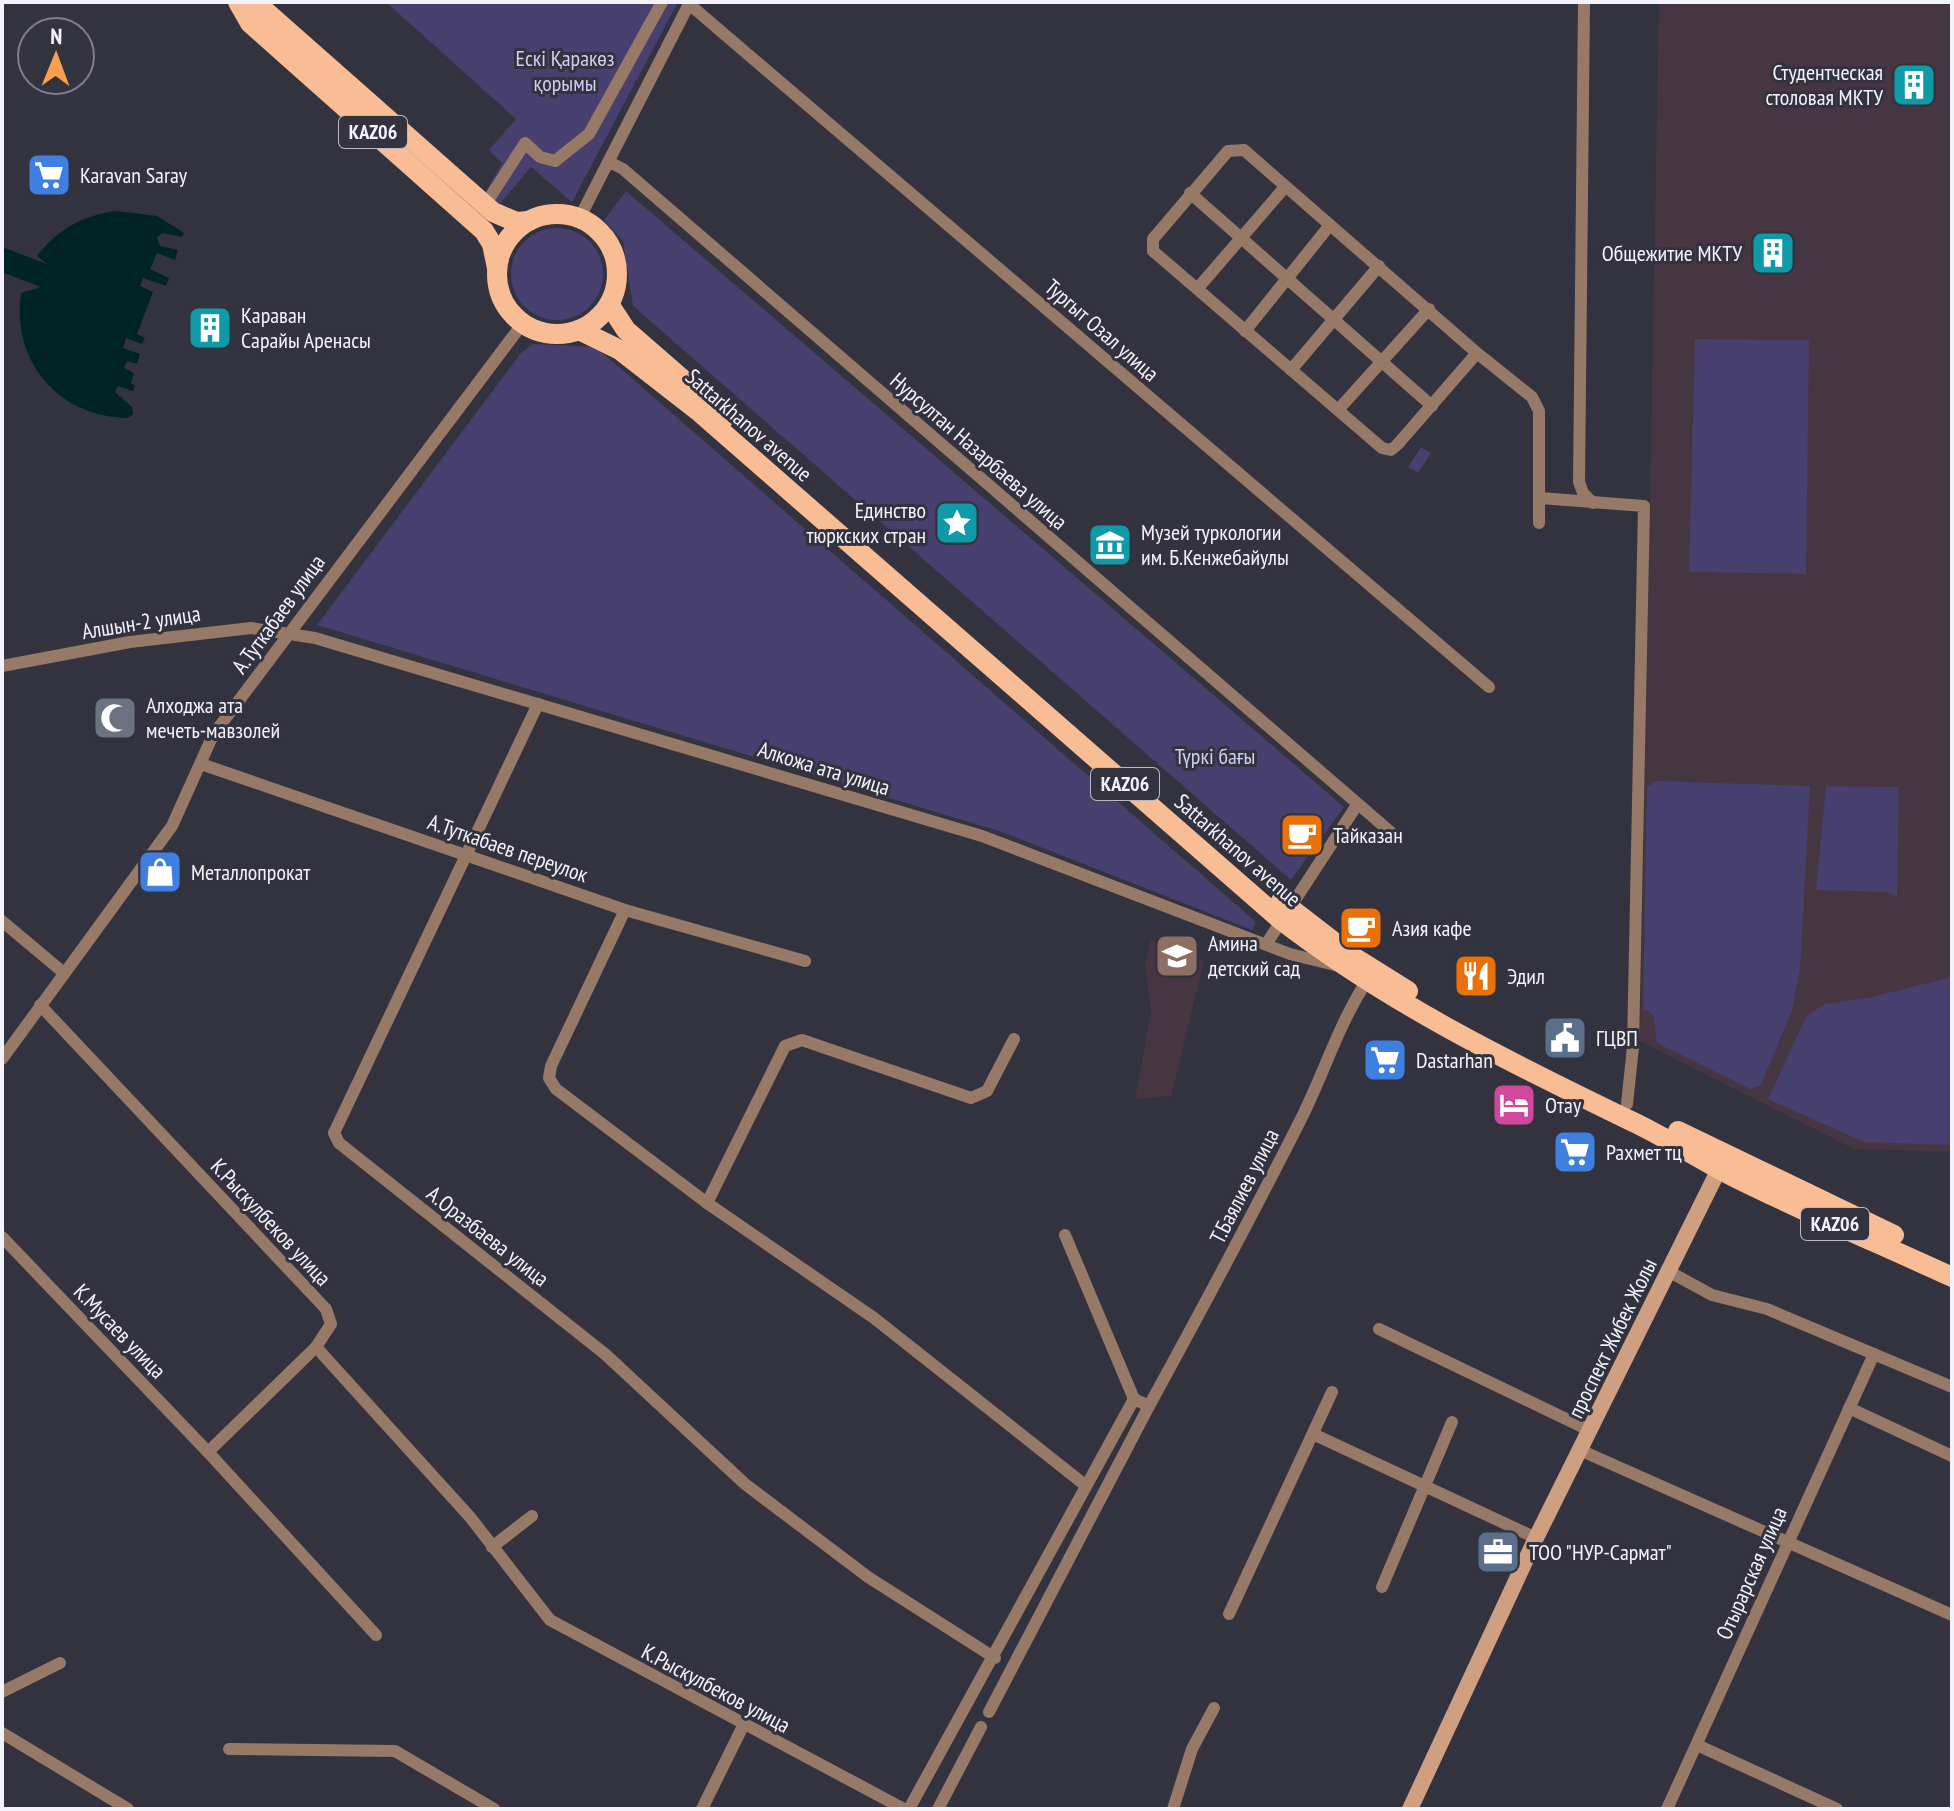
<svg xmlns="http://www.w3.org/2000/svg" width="1954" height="1811" font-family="'PT Sans Narrow',sans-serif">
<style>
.education{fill:#453642}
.green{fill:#473f6d}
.water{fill:#002324}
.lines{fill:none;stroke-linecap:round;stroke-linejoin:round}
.street{stroke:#967966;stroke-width:12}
.secondary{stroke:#ce9f81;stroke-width:16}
.primary{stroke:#f9bd96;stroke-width:20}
.labels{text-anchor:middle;stroke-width:6;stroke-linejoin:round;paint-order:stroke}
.shield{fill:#33323f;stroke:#bab9c3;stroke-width:2}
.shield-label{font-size:20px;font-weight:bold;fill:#f4f3fc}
.park-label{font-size:22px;fill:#d1cdf3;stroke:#33323f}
.poi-label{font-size:22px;fill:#f4f3fc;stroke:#33323f;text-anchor:start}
.street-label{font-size:22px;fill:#f4f3fc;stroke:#33323f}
</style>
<rect width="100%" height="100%" fill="#33323f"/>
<g class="education">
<path d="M1659,2H1952V1152L1854,1149L1640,1041Z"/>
<path d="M1151,940L1204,961L1171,1096L1135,1099L1151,1011L1145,965Z"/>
</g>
<g class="green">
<path d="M386,2H678L572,202L531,167L498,206L484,195L502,163L489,150L516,119Z"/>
<path d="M626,191L1344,807L1291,880L633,306L623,241L604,220Z"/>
<circle cx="557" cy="274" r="46"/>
<path d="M1695,339L1809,340L1806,574L1689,572Z"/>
<path d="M533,344L596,347L1256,922L1252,930L1002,832L317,625L521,353Z"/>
<path d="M1421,447L1431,453L1418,473L1408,467Z"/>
<path d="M1656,781L1810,786L1800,969L1792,1010L1761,1085L1750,1089L1657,1043L1653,1014L1643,1009L1647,787Z"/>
<path d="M1826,786L1899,787L1897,896L1886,892L1816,890Z"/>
<path d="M1952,977V1145L1864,1142L1768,1099L1806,1017L1824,1004L1868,998Z"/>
</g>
<path class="water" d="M117,211L157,216L184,233L182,237L163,233L157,237L160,246L178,250L175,260L157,253L150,269L169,278L166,286L143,278L140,286L153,292L137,334L145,338L142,344L126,338L123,348L140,354L137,364L127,361L124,368L134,373L131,383L135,386L133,391L118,386L115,392L132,407L133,414L128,418C59,417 11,362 21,293L41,287L2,272V247L47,264L37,256C58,229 83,215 117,211Z"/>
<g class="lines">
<g class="street">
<path d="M1584,2L1579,482L1583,493L1593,503"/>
<path d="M689,4L1489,687"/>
<path d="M609,162L623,169L1394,835"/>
<path d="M1190,193L1432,406"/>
<path d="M485,205L525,143L540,157L555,161L589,134L662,2"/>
<path d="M579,219L690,2"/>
<path d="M1198,288L1285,187"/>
<path d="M1245,331L1330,225"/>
<path d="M1477,353L1397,445L1391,450L1382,448L1153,251V239L1228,151L1244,150L1477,353L1532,397L1539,411V523"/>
<path d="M1291,370L1379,266"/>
<path d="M1338,410L1429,309"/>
<path d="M1540,498L1644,506L1633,1047L1627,1104"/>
<path d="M2,666L130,642L251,628L315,638L982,836L1290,954L1335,965"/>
<path d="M538,704L334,1133L339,1143L605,1354L745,1484L868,1577L995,1658"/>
<path d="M201,764L625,910L805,961"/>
<path d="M625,910L551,1066L549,1078L556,1089L707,1203L874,1318L1085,1485"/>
<path d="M2,921L64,973"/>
<path d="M1267,943L1357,805"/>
<path d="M40,1005L326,1309L331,1324L316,1347L470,1517L550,1620L904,1809"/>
<path d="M2,1059L172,826L213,735L523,323"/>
<path d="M707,1203L785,1046L802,1040L971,1098L987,1091L1014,1039"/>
<path d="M1065,1235L1134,1399"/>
<path d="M2,1237L208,1452L376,1635"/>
<path d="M1668,1271L1712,1295L1767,1309L1952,1387"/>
<path d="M1379,1329L1591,1431"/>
<path d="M1849,1408L1952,1456"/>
<path d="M1313,1434L1536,1538"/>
<path d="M1582,1451L1952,1615"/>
<path d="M208,1452L316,1347"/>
<path d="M492,1547L532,1516"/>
<path d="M1382,1587L1452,1422"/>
<path d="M1229,1614L1332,1392"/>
<path d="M2,1692L60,1663"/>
<path d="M989,1712L1149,1406"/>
<path d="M2,1733L128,1809"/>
<path d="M1697,1745L1837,1809"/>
<path d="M229,1749L395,1751L494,1809"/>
<path d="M702,1809L743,1726"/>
<path d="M909,1809L1134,1399L1149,1406C1201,1311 1252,1216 1301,1119C1324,1073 1338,1026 1366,982"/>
<path d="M938,1809L981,1727"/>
<path d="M1173,1809L1192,1749L1214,1708"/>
<path d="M1667,1809L1874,1354"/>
</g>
<path class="secondary" d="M1410,1809L1536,1538L1723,1161"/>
<g class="primary">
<path d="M238,2L250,23L484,231L492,244L497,268"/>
<path d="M246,2L263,9L493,212L516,222L529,221"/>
<circle cx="557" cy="274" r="60"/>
<path d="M609,304L626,330L726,417"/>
<path d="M579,330L620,350L697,410L1281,920C1389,1003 1507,1061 1629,1120C1666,1137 1700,1160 1736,1178C1807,1213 1880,1244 1952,1277"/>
<path d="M1281,901L1352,956L1408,991"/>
<path d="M1678,1131L1894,1235"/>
</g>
</g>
<defs>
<g id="building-square" transform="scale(2.3)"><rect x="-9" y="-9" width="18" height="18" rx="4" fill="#0f9aa8" stroke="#33323f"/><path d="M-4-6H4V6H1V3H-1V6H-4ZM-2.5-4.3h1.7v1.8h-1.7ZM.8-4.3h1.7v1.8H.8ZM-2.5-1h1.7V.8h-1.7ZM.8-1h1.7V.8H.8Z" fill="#fff"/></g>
<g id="supermarket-square" transform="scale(2.3)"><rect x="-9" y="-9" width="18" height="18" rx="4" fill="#3f7fe0" stroke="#33323f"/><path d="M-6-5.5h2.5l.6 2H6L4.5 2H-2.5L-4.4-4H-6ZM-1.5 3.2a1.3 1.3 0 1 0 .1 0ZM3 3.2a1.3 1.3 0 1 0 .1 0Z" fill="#fff"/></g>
<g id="sight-square" transform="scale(2.3)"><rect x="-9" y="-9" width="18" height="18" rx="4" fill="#0f9aa8" stroke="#33323f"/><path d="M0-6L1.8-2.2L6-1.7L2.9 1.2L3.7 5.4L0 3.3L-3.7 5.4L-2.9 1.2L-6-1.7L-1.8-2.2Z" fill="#fff"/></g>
<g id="museum-square" transform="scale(2.3)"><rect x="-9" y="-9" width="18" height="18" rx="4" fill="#0f9aa8" stroke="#33323f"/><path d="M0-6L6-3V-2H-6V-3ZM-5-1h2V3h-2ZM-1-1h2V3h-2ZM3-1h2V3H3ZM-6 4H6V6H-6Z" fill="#fff"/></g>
<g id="mosque-square" transform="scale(2.3)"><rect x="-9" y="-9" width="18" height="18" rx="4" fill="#6b7280" stroke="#33323f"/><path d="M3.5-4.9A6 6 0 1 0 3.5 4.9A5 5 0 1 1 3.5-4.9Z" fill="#fff"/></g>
<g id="cafe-square" transform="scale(2.3)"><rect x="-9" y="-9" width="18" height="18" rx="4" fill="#e8710a" stroke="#33323f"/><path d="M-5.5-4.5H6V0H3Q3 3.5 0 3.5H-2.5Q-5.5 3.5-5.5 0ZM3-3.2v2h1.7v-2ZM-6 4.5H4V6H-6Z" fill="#fff"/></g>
<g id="shop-square" transform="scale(2.3)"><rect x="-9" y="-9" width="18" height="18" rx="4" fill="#3f7fe0" stroke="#33323f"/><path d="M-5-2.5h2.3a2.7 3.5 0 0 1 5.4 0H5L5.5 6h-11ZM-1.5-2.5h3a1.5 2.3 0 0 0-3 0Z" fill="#fff"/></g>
<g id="school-square" transform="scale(2.3)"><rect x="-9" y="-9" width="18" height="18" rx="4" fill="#8d6e63" stroke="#33323f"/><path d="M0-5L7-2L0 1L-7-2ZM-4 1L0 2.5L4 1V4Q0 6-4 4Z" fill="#fff"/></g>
<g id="restaurant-square" transform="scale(2.3)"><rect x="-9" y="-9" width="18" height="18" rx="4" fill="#e8710a" stroke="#33323f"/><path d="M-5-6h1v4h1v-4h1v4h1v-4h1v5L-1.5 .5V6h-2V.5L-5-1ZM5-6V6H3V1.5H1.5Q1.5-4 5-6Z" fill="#fff"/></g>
<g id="civic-square" transform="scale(2.3)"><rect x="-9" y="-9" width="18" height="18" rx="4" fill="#5c6f8a" stroke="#33323f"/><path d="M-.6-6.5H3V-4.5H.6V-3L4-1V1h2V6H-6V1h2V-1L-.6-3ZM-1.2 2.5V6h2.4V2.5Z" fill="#fff"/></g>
<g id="hotel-square" transform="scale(2.3)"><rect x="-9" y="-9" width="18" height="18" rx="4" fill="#d1479c" stroke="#33323f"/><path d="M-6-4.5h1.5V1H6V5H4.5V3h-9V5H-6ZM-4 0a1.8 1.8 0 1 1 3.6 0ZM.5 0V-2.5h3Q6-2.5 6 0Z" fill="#fff"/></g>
<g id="office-square" transform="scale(2.3)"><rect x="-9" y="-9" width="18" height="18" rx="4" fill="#5c6f8a" stroke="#33323f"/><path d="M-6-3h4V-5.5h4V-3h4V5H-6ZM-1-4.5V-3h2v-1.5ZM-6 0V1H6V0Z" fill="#fff"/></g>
</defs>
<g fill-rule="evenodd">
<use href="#building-square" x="1914" y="85"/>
<use href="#supermarket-square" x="49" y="175"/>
<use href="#building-square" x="1773" y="253"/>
<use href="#building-square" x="210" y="328"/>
<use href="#sight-square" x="957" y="523"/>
<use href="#museum-square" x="1110" y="545"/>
<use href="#mosque-square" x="115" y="718"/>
<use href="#cafe-square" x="1302" y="835"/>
<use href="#shop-square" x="160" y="872"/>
<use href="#cafe-square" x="1361" y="928"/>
<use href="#school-square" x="1177" y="956"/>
<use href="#restaurant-square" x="1476" y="976"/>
<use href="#civic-square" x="1565" y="1038"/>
<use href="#supermarket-square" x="1385" y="1060"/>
<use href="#hotel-square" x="1514" y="1105"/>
<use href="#supermarket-square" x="1575" y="1152"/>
<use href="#office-square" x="1498" y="1552"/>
</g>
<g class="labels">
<g class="shield">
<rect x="339" y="116" width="68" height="32" rx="6"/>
<rect x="1091" y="768" width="68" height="32" rx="6"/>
<rect x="1801" y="1208" width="68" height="32" rx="6"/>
</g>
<g class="shield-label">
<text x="373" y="139">KАZ06</text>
<text x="1125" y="791">KАZ06</text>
<text x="1835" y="1231">KАZ06</text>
</g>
<g class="park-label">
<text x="565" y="66">Ескі Қаракөз<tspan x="565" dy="25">қорымы</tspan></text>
<text x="1215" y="764">Түркі бағы</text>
</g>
<g class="poi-label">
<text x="1883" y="80" text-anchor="end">Студентческая<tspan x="1883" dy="25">столовая МКТУ</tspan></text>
<text x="80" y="183">Karavan Saray</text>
<text x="1742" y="261" text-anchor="end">Общежитие МКТУ</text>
<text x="241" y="323">Караван<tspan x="241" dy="25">Сарайы Аренасы</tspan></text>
<text x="926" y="518" text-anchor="end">Единство<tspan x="926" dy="25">тюркских стран</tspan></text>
<text x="1141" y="540">Музей туркологии<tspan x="1141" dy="25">им. Б.Кенжебайулы</tspan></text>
<text x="146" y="713">Алходжа ата<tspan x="146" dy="25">мечеть-мавзолей</tspan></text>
<text x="1333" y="843">Тайказан</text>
<text x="191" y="880">Металлопрокат</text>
<text x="1392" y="936">Азия кафе</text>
<text x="1208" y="951">Амина<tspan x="1208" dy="25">детский сад</tspan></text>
<text x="1507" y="984">Эдил</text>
<text x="1596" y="1046">ГЦВП</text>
<text x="1416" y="1068">Dastarhan</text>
<text x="1545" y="1113">Отау</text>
<text x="1606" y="1160">Рахмет тц</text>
<text x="1529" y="1560">ТОО "НУР-Сармат"</text>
</g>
<g class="street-label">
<text transform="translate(1102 330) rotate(41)" y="8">Тургыт Озал улица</text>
<text transform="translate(749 425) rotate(41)" y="8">Sattarkhanov avenue</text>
<text transform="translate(979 451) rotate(41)" y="8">Нурсултан Назарбаева улица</text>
<text transform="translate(278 614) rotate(-54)" y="8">А.Туткабаев улица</text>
<text transform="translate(141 622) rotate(-9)" y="8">Алшын-2 улица</text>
<text transform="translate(824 768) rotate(17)" y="8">Алкожа ата улица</text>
<text transform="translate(508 848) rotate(19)" y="8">А.Туткабаев переулок</text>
<text transform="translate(1238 850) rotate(41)" y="8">Sattarkhanov avenue</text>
<text transform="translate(1244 1186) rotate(-63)" y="8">Т.Баялиев улица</text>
<text transform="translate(271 1222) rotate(47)" y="8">К.Рыскулбеков улица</text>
<text transform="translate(488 1236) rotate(38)" y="8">А.Оразбаева улица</text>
<text transform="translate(120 1331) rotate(46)" y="8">К.Мусаев улица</text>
<text transform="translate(1612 1338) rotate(-64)" y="8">проспект Жибек Жолы</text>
<text transform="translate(1751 1573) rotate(-66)" y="8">Отырарская улица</text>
<text transform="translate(716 1688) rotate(28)" y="8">К.Рыскулбеков улица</text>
</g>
</g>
<rect width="1954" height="1811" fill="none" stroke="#f4f3fc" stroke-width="8"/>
<g transform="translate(56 56) rotate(1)"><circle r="38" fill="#33323f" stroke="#807f8b" stroke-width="2"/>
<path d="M0-6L14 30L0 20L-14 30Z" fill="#fa9f4e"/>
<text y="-12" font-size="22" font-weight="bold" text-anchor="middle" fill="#f4f3fc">N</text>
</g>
</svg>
